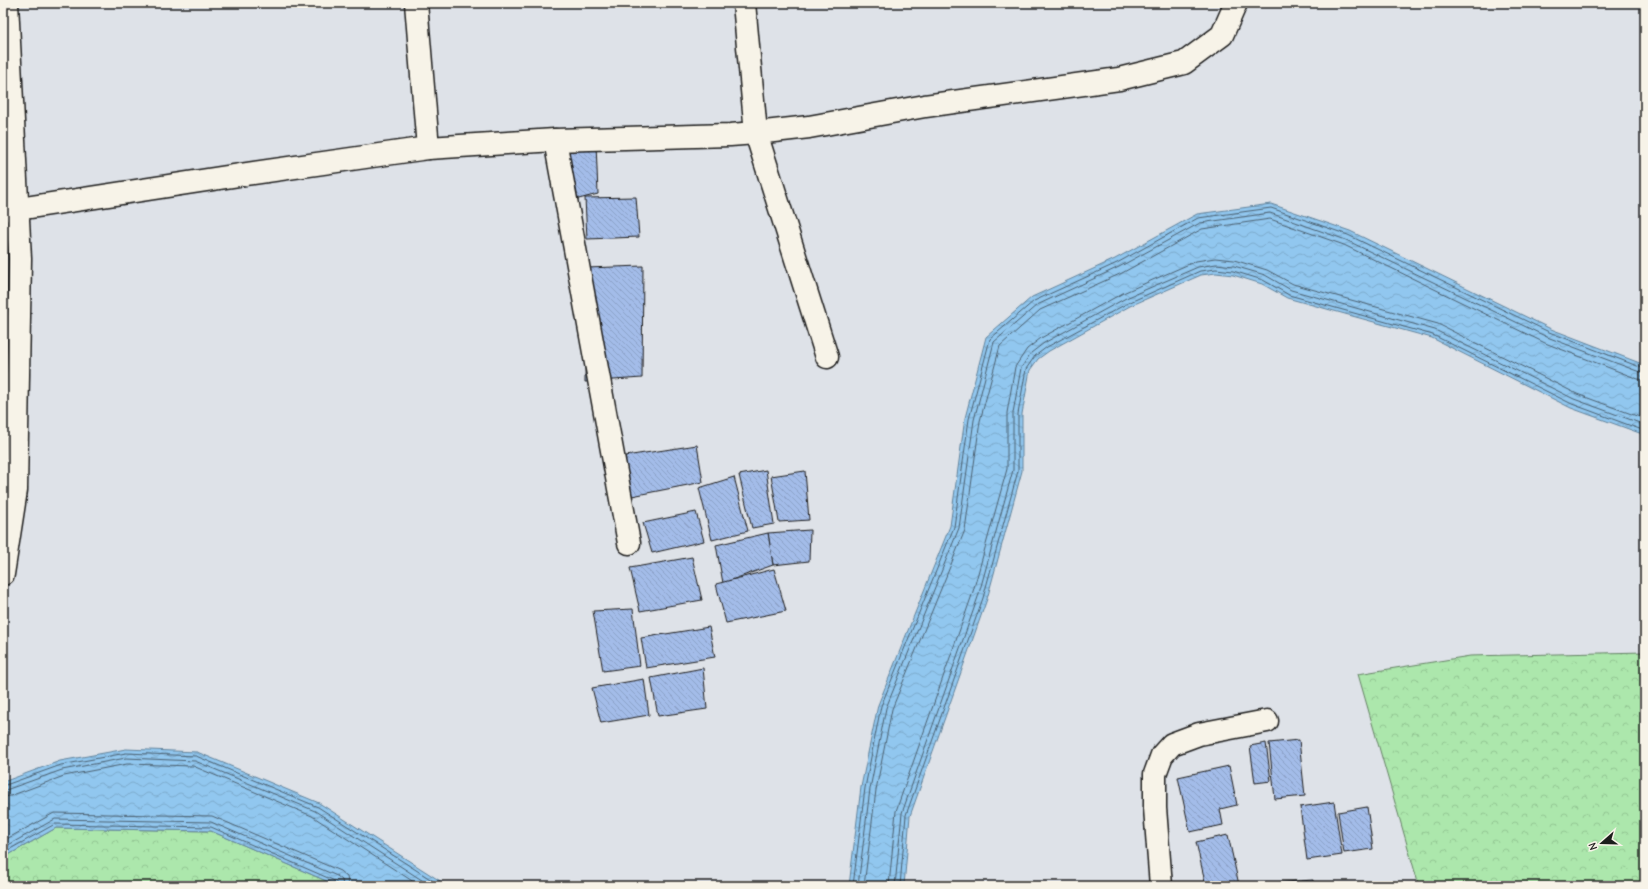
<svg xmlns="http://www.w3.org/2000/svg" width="1648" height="889" font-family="'Comic Neue',sans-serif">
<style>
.forest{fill:url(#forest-crowns);stroke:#648264}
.water{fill:url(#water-waves);stroke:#62839b}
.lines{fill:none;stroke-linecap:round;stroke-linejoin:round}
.shore{stroke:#4b6070;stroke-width:1}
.building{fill:url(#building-back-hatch);stroke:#1c1c1c}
.minor-casing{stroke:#1c1c1c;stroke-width:25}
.minor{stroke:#f7f3e8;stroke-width:22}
</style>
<defs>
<pattern id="forest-crowns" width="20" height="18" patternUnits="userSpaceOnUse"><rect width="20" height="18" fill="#ace7ac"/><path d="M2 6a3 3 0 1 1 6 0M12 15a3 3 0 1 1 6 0" fill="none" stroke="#93c693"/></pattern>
<pattern id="water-waves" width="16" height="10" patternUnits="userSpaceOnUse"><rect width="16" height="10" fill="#91c7ef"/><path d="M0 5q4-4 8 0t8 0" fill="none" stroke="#7caacc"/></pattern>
<pattern id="building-back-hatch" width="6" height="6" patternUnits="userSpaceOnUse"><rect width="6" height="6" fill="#a3bce9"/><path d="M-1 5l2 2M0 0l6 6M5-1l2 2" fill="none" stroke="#8ca1c7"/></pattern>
</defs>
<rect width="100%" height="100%" fill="#dee2e8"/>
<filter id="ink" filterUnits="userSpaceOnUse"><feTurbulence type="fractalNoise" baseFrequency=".025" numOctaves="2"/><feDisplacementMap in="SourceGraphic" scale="8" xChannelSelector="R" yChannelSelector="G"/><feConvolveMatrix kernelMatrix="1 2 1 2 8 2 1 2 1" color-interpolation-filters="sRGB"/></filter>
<g filter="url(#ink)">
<g class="forest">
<path d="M1645,652V886H1419L1358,674L1470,656Z"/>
<path d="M56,828L211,831L338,886H3V858Z"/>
</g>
<g class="water">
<path d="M1271,204L1350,231L1551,329L1645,365V435L1571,408L1432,338L1287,298L1262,284L1233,275L1216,273L1201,275L1130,306L1049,351L1038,359L1030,370L1022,414V471L987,599L910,816L904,886H849L861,787L878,705L950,526L965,418L986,337L1032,297L1115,259L1197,214Z"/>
<path d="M126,749L197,752L319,803L448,886H338L211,831L56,828L3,858V782L60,761Z"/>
</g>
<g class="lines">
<g class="shore">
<path d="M3,786L61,765L126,753L196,756L318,807L441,886"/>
<path d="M3,791L62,770L126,758L195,761L315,811L431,886"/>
<path d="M3,797L10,796L64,776L127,764L193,766L312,816L420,886"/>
<path d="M3,841L54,813L212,816L340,871L347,877L349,886"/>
<path d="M3,848L55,819L211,822L337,876L342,880L343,886"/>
<path d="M3,853L55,824L211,827L335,881L338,886"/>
<path d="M853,886L865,788L881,706L954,527L969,419L990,339L1034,301L1117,263L1198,218L1271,208L1348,235L1549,332L1645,369"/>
<path d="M858,886L870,789L886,708L959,528L974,420L994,342L1037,305L1119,267L1200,223L1270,213L1346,240L1547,337L1645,374"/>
<path d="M864,886L876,790L892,709L965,530L980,421L1000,346L1040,310L1122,273L1202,229L1270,219L1344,245L1545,343L1638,379L1645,380"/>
<path d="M889,886L896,811L972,595L1007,469V413L1015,367L1027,349L1041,338L1123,293L1196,261L1215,258L1234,260L1267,270L1293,284L1438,324L1577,394L1645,419"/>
<path d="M895,886L902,813L978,597L1013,470V413L1021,368L1031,353L1044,343L1126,298L1198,267L1216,264L1234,266L1265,275L1291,290L1435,330L1574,399L1645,425"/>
<path d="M900,886L906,815L983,598L1018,471V414L1026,369L1035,356L1047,347L1128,303L1200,271L1216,269L1233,271L1263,280L1289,295L1433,335L1572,404L1645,431"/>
</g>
</g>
<g class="building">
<path d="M596,143L598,194L571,201L566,144Z"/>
<path d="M636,197L639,237L587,239L585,198Z"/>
<path d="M643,266L642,378L585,382L586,268Z"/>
<path d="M697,445L703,482L627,497L619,457Z"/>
<path d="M766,470L774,524L752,528L739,475Z"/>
<path d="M805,471L809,520L779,522L771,476Z"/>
<path d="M734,477L748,531L712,540L699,488Z"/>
<path d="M696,512L704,541L652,553L643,523Z"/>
<path d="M810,530L809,561L773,565L768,533Z"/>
<path d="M768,533L773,565L723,583L716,545Z"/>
<path d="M692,557L702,600L640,611L630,568Z"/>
<path d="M774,569L786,611L726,623L716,584Z"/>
<path d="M633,609L640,666L603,671L593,611Z"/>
<path d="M709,627L715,657L646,668L641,638Z"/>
<path d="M703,668L707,709L658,716L651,678Z"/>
<path d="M644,679L649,715L601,723L592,688Z"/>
<path d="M1299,740L1305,796L1275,799L1269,743Z"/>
<path d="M1266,743L1271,781L1255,783L1250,746Z"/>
<path d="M1229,766L1237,805L1220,809L1223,825L1190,832L1178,777Z"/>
<path d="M1334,802L1342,855L1307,860L1300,807Z"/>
<path d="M1367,807L1373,849L1344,853L1338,812Z"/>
<path d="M1228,835L1239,885L1206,886L1196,842Z"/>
<path d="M1313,880V886H1272V883Z"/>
</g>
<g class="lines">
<g class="minor-casing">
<g id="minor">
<path d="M416,3L428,148"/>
<path d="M744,3L756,133L827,357"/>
<path d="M555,140L629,543"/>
<path d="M3,209H18L246,174L428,148L555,140L730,135L756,133L809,127L925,106L1119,79L1184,63L1222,35L1236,3"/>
<path d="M3,574L16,490L20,259L7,3"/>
<path d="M1161,886L1155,808V774L1162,755L1172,744L1199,734L1267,721"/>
</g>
</g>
<use href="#minor" class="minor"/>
</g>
</g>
<rect width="1648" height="889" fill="none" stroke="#f7f3e8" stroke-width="16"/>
<rect x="8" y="8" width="1632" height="873" fill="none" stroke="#1c1c1c" stroke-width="1.5" filter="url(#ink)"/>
<g transform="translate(1602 843) rotate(250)" stroke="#f7f3e8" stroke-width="3" paint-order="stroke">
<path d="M0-3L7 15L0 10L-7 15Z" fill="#1c1c1c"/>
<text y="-6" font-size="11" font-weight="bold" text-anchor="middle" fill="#1c1c1c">N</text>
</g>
</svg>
